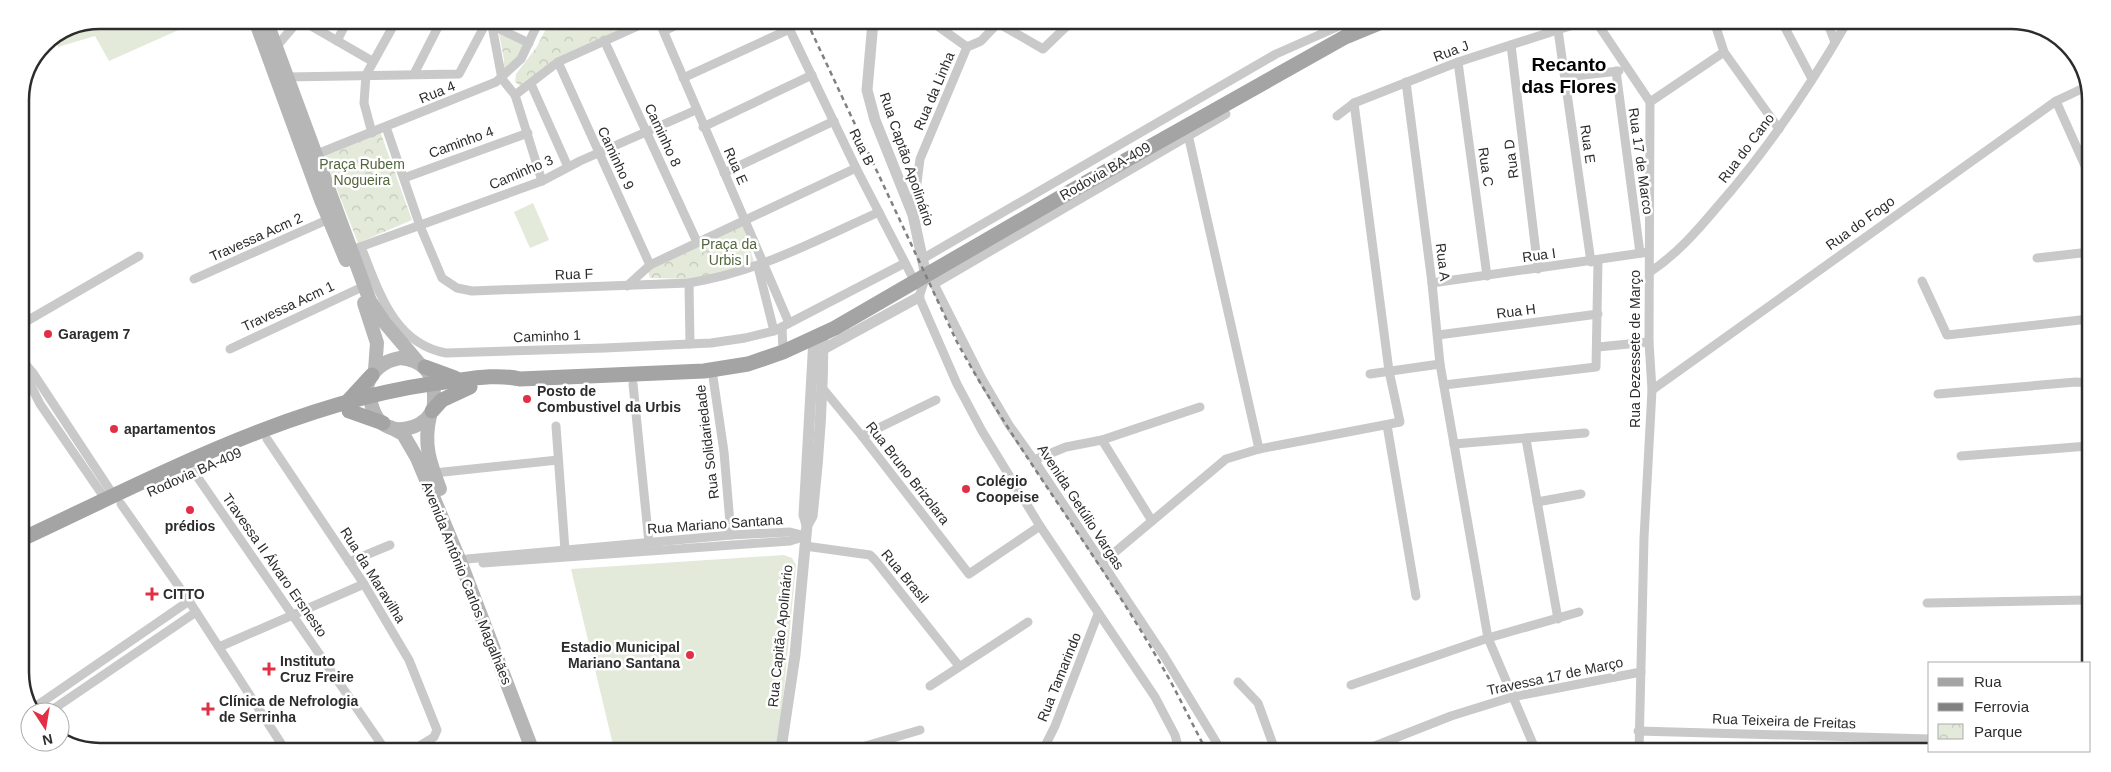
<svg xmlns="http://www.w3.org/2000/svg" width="2111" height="772" font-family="Helvetica,sans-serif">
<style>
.park{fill:url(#park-crowns)}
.pitch{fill:#e3ead9}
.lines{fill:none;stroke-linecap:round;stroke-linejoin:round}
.minor{stroke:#c9c9c9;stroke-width:9}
.tertiary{stroke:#c9c9c9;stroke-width:11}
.secondary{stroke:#b6b6b6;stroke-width:14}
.primary{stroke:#a4a4a4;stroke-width:15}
.rail{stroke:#818181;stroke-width:2.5;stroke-dasharray:5 4;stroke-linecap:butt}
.poi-dot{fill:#e22f45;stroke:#fff;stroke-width:2}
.labels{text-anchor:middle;stroke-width:5;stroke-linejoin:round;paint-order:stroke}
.street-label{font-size:14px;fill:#2c2c2c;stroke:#fff}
.park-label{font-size:14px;fill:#51663b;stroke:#fff}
.poi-label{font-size:14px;font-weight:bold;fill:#2c2c2c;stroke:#fff;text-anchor:start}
.district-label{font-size:19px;font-weight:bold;fill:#000;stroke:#fff}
.rim{fill:none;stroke:#2c2c2c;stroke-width:2.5}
</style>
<defs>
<pattern id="park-crowns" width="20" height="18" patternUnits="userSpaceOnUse" patternTransform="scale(1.25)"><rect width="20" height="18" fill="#e3ead9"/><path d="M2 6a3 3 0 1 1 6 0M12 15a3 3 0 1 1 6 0" fill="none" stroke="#c3c9ba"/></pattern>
</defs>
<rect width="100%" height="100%" fill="#fff"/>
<g class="park">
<path d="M550,21H638L522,87L515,82L516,74L536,48Z"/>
<path d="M499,34L530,47L509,72L504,68V59Z"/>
<path d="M380,131L412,220L358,243L323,154Z"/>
<path d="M743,224L755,266L692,279L650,278L647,268Z"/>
</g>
<g class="pitch">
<path d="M100,20H201L109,61L95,36L58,47L55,39Z"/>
<path d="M578,21H608L597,38L576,24Z"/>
<path d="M533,203L549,240L530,248L514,212Z"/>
<path d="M784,555L792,558L796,565L779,742L774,749H614L571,569Z"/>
</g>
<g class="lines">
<g class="minor">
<path d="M301,20L372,61"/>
<path d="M659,21L789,323"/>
<path d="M786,22L856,168L915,282"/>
<path d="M932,22L967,47"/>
<path d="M998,23L1043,49L1071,22"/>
<path d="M1597,23L1650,102L1649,342L1652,390L1644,538L1639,751"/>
<path d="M489,24L529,43"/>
<path d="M1715,24L1724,52L1779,129"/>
<path d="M1783,24L1812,79"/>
<path d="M1828,24L1835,42"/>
<path d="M492,26L502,79L515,95L542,181"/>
<path d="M1558,30L1591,262"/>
<path d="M664,31L685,21"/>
<path d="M604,40L697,242"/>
<path d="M337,41L347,21"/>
<path d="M1511,45L1538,269"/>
<path d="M276,47L299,20"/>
<path d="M558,62L650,265"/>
<path d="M1458,62L1487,276"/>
<path d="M1616,71L1640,253"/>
<path d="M414,74L441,21"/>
<path d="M288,77L459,74L486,23"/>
<path d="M1565,77L1619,71"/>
<path d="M683,78L790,29"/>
<path d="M1406,82L1432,283L1440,364L1488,638L1536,751"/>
<path d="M531,84L568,167"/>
<path d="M515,95L558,62L649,21"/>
<path d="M2056,101L2090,177"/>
<path d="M1650,102L1724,52"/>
<path d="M1337,116L1354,103L1458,62L1579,23"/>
<path d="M386,127L420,226L442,278L457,288L472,291L689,283C758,272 815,241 879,212"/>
<path d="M703,127L812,75"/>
<path d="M1187,130L1259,449"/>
<path d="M372,133L364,103L366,75L396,21"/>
<path d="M317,154L496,82L521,59L539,21"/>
<path d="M724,173L834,121"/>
<path d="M404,178L528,133"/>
<path d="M913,215L920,159L967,47L981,41L999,22"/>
<path d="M361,247C379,291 393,343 446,353L605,348L711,343L745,338L774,331L905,263"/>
<path d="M357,248L542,181L580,161L696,110"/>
<path d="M924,258L1276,54L1346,23"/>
<path d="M2037,258L2090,252"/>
<path d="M758,267L774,331"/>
<path d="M1650,272C1677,254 1697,231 1718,206C1767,150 1809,88 1846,24"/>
<path d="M931,273L934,284L982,379L1009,425L1034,460L1164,656L1221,750"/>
<path d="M926,276L919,297L957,384L982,431L1040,526L1155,697L1175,735L1179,750"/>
<path d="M194,279L329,219"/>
<path d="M1922,281L1947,335L2089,319"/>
<path d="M689,283L690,344"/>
<path d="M1432,283L1649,252"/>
<path d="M934,284L1226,114"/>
<path d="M627,286L650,265L856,168"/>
<path d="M20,325L139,256"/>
<path d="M782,327L783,352"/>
<path d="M1438,335L1598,314"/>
<path d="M1598,347L1649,342"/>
<path d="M230,349L358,289"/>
<path d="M20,358L33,373L114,496"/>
<path d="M20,364L40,404L106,500"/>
<path d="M1370,374L1440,364"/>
<path d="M713,377L724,452L731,535"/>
<path d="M633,384L649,543"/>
<path d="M1444,385L1596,367L1598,261"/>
<path d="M824,390L862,436L969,574L1040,526"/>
<path d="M1652,390L2056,101L2088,86"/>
<path d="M1938,394L2076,382L2089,383"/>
<path d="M1387,425L1416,596"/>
<path d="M556,426L565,550"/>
<path d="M862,436L936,400"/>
<path d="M267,439L364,584L409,660L437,730L434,737L416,748"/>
<path d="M1526,439L1558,619"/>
<path d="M1102,440L1200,407"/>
<path d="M1454,444L1585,433"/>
<path d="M1961,456L2088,446"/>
<path d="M1034,460L1066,447L1102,440L1152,521"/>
<path d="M194,472L384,748"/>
<path d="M434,473L558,460"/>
<path d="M1537,502L1581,494"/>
<path d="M121,504L189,601L284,748"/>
<path d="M805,546L870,555L875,560L959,666"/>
<path d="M467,559L731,535L790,532L806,536"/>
<path d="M349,562L390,545"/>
<path d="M483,563L790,541L806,536"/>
<path d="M1102,563L1226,459L1259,449L1400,422L1389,371L1354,103"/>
<path d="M1927,603L2087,600"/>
<path d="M219,647L364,584"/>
<path d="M1238,682L1258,703L1275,750"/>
<path d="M1351,685L1488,638L1579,612"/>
<path d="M930,686L1028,622"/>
<path d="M32,709L189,601"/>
<path d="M49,712L196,612"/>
<path d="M1638,731L1930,739"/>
<path d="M855,749L920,730"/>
<path d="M1043,750L1055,726L1098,614"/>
<path d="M1362,751L1451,716L1512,697L1641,672"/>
</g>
<g class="tertiary">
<path d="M873,22L867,90L875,120L913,215L926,276"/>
<path d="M818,352L919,297"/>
<path d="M807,525L804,515L814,338"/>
<path d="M781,749L795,655L807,525L812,516C819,455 823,396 823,334"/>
</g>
<g class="secondary">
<path d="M255,20L321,200L346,260"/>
<path d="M266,20L370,301L384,322L418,362"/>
<path d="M364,303L377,343L375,370"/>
<path d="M400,358C422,360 434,372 434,395C434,401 435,408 431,413C420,430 391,436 378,419C371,410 370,397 367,386C372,370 383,361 400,358Z"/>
<path d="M430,416C423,444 430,463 440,489"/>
<path d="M390,427L403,434L417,458L462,566L532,749"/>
</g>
<g class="primary">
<path d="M425,367L455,378"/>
<path d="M348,401L372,375"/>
<path d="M349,411L383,423"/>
<path d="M432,411L442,400L470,387"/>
<path d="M20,540C155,477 303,397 453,381C475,378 498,374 520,379L704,371L748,364L783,352L835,328L1073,190L1345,37L1379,23"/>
</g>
<path class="rail" d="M807,22L957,342C1022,461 1108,567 1173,686C1184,707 1195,729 1206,750"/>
</g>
<g class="poi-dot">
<circle cx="48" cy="334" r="5"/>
<circle cx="527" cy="399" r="5"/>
<circle cx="114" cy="429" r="5"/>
<circle cx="966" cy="489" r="5"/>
<circle cx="190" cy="510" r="5"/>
<path d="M149.5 586.5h5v5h5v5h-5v5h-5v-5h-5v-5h5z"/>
<circle cx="690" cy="655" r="5"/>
<path d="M266.5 661.5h5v5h5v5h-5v5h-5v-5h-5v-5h5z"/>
<path d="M205.5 701.5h5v5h5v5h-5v5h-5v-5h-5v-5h5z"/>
</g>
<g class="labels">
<g class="street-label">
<text transform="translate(1451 51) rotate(-20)" y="5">Rua J</text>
<text transform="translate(934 91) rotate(-67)" y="5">Rua da Linha</text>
<text transform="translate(437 92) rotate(-22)" y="5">Rua 4</text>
<text transform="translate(663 135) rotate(65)" y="5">Caminho 8</text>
<text transform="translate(461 142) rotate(-20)" y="5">Caminho 4</text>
<text transform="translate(1588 144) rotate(82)" y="5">Rua E</text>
<text transform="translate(862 147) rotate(64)" y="5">Rua B</text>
<text transform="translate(1746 148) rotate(-53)" y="5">Rua do Cano</text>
<text transform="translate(616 158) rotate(65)" y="5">Caminho 9</text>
<text transform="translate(907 159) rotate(71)" y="5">Rua Captão Apolinário</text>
<text transform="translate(1511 159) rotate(-97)" y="5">Rua D</text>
<text transform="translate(1641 161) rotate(82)" y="5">Rua 17 de Marco</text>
<text transform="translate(736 166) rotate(66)" y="5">Rua E</text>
<text transform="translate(1486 167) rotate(82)" y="5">Rua C</text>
<text transform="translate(1105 171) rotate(-30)" y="5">Rodovia BA-409</text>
<text transform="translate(521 172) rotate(-23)" y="5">Caminho 3</text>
<text transform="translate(1860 223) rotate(-36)" y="5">Rua do Fogo</text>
<text transform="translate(256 237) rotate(-24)" y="5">Travessa Acm 2</text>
<text transform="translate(1539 255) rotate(-8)" y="5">Rua I</text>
<text transform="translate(1443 262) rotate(83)" y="5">Rua A</text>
<text transform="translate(574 274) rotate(-2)" y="5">Rua F</text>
<text transform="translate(288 306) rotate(-25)" y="5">Travessa Acm 1</text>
<text transform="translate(1516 311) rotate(-7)" y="5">Rua H</text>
<text transform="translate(547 336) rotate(-2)" y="5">Caminho 1</text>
<text transform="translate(1635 349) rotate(-90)" y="5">Rua Dezessete de Março</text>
<text transform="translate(707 442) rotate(-97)" y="5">Rua Solidariedade</text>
<text transform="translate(194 472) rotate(-24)" y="5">Rodovia BA-409</text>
<text transform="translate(908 473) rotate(52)" y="5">Rua Bruno Brizolara</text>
<text transform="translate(1081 507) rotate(57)" y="5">Avenida Getúlio Vargas</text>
<text transform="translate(715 524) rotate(-4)" y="5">Rua Mariano Santana</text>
<text transform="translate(275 565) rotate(55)" y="5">Travessa II Álvaro Ersnesto</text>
<text transform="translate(373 575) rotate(58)" y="5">Rua da Maravilha</text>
<text transform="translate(905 576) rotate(50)" y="5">Rua Brasil</text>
<text transform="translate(467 583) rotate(68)" y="5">Avenida Antônio Carlos Magalhães</text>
<text transform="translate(780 636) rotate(-84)" y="5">Rua Capitão Apolinário</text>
<text transform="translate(1555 676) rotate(-12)" y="5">Travessa 17 de Março</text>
<text transform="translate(1059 677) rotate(-68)" y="5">Rua Tamarindo</text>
<text transform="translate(1784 721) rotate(2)" y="5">Rua Teixeira de Freitas</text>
</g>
<g class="park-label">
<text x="362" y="169">Praça Rubem<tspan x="362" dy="16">Nogueira</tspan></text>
<text x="729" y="249">Praça da<tspan x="729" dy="16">Urbis I</tspan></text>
</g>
<g class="poi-label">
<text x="58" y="339">Garagem 7</text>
<text x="537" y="396">Posto de<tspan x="537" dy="16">Combustivel da Urbis</tspan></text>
<text x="124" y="434">apartamentos</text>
<text x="976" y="486">Colégio<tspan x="976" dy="16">Coopeise</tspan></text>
<text x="190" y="531" text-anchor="middle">prédios</text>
<text x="163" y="599">CITTO</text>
<text x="680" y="652" text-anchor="end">Estadio Municipal<tspan x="680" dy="16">Mariano Santana</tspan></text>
<text x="280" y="666">Instituto<tspan x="280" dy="16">Cruz Freire</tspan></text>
<text x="219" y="706">Clínica de Nefrologia<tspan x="219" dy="16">de Serrinha</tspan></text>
</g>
<g class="district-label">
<text x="1569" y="71">Recanto<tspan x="1569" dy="22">das Flores</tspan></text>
</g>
</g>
<path d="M0 0H2111V772H0ZM100 29H2011A71 71 0 0 1 2082 100V672A71 71 0 0 1 2011 743H100A71 71 0 0 1 29 672V100A71 71 0 0 1 100 29Z" fill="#fff" fill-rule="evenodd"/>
<path class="rim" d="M100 29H2011A71 71 0 0 1 2082 100V672A71 71 0 0 1 2011 743H100A71 71 0 0 1 29 672V100A71 71 0 0 1 100 29Z"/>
<rect x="1928" y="662" width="162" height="90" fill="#ffffff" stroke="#ababab"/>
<rect x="1938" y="678" width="25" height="8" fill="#a4a4a4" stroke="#ababab"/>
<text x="1974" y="687" font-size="15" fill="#2c2c2c">Rua</text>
<rect x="1938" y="703" width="25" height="8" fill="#818181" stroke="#ababab"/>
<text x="1974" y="712" font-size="15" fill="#2c2c2c">Ferrovia</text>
<rect x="1938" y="724" width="25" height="15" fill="url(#park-crowns)" stroke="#ababab"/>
<text x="1974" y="737" font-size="15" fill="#2c2c2c">Parque</text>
<g transform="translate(45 727) rotate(168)"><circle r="24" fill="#ffffff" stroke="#ababab"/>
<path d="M0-4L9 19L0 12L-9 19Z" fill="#e22f45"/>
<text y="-8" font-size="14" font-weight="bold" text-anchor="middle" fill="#2c2c2c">N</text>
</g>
</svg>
